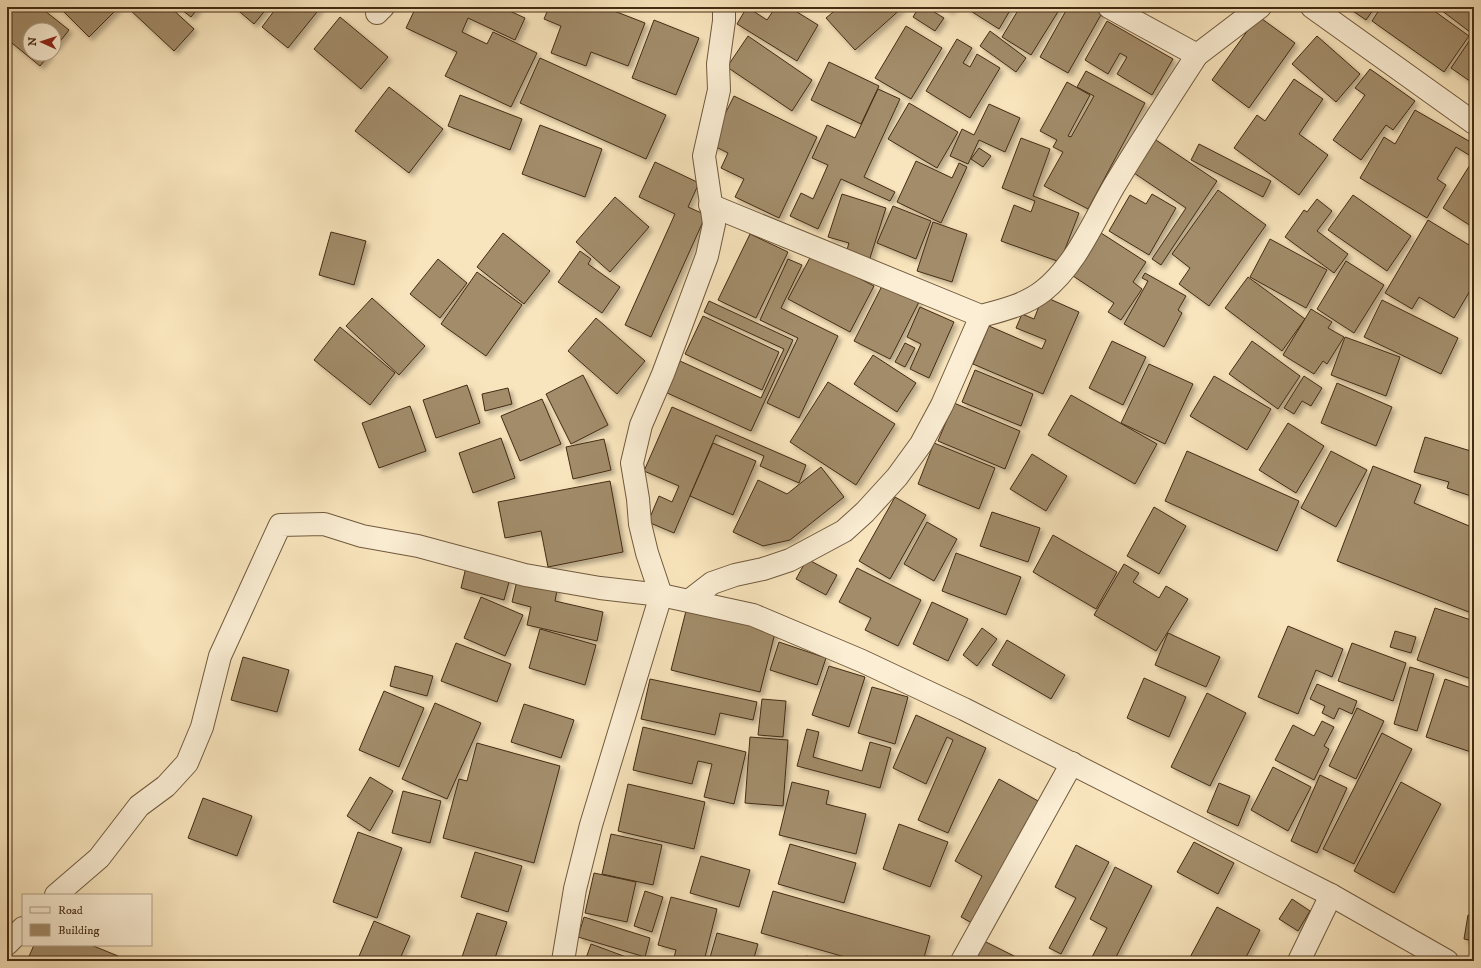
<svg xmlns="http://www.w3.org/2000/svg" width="1481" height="968" font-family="'IM FELL DW Pica',serif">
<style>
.building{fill:#a28c6b;stroke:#442b13;filter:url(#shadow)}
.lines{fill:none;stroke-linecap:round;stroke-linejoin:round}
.street-casing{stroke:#715a3e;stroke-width:24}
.street{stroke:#fbeed4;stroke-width:22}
</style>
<defs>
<filter id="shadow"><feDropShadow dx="3.5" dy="3.5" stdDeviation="2" flood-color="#0004"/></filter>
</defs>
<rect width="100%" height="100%" fill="#f9e5bd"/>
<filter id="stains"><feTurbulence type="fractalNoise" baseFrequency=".005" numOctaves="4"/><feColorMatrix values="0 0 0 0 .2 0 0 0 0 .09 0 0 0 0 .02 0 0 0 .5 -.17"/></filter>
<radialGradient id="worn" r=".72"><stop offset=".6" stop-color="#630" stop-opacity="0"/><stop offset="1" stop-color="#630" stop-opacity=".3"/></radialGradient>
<g class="building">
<path d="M12,7H40L69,30L54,49V30H30V54H50L40,66L7,39V14Z"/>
<path d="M59,7H117L118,8L89,37Z"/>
<path d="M129,7H170L194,29L174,51L128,8Z"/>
<path d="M178,7H199L191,17Z"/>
<path d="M234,7H268L254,24Z"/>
<path d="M277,7H321L288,48L262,27Z"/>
<path d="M416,7H501L525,18L515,40L468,18L462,32L487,44L493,32L537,53L511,107L445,76L457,52L406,28Z"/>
<path d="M549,7H604L645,23L628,66L591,52L586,66L551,53L561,26L544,19Z"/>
<path d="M747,7L767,20L773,11L767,7H789L818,25L797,61L737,24Z"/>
<path d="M839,7H903L855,50L826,18Z"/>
<path d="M919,7H926L944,18L935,31L913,17Z"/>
<path d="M944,7H953L950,11Z"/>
<path d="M967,7H1012L999,29L966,8Z"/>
<path d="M1020,7H1061L1031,55L1002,37Z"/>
<path d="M1068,7H1092L1102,13L1068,73L1040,57Z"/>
<path d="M1347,7H1375L1366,20Z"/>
<path d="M1381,7H1435L1433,10L1469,36L1444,72L1372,21Z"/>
<path d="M1437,7H1466L1474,13V27L1470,32Z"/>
<path d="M1258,16L1295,43L1249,108L1212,80Z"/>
<path d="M340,17L388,57L361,89L314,49Z"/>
<path d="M654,20L699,38L676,95L632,78Z"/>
<path d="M1107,21L1173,59L1152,95L1117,74L1127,57L1120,53L1108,74L1085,60Z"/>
<path d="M906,26L942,48L911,99L875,78Z"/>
<path d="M990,31L1026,58L1016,72L980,46Z"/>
<path d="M1474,34V84L1451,68Z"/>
<path d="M748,36L812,80L792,111L727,67Z"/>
<path d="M1317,36L1360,74L1336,102L1292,64Z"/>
<path d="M957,39L972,48L963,63L970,67L977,54L1000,68L970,118L926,91Z"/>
<path d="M540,58L666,115L646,159L520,103Z"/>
<path d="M829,62L879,86L861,124L811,100Z"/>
<path d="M1370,69L1415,101L1393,130L1386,125L1361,160L1333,140L1365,95L1355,88Z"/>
<path d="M1086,71L1145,103L1088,209L1044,186L1063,152L1053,147L1057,140L1040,131L1067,82L1090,95L1068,136L1071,137L1094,96L1077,87Z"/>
<path d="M1294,79L1323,99L1299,134L1328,155L1299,195L1234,148L1257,115L1265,121Z"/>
<path d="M389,87L443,129L409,173L355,131Z"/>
<path d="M878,89L900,99L864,177L895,192L890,201L841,179L818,229L790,216L801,193L813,199L828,165L812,158L827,125L855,138Z"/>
<path d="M460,95L522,119L510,150L448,126Z"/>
<path d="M734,96L817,137L779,218L735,197L744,179L721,168L728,153L710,144Z"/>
<path d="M909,103L958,132L937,168L888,139Z"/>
<path d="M989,104L1020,118L1005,152L979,140L968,164L950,156L962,129L974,135Z"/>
<path d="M1415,110L1474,144L1469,155L1456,147L1437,179L1446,185L1427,218L1360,178L1384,137L1395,144Z"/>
<path d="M540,125L602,149L585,197L522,174Z"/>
<path d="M1021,138L1050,149L1033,196L1079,213L1060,262L1001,241L1014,205L1031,212L1035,201L1002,188Z"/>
<path d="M1153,138L1217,181L1161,265L1152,259L1186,208L1131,171Z"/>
<path d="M1199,144L1271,181L1263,197L1191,160Z"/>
<path d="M979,148L991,156L983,167L971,159Z"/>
<path d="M1473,160L1474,161V228L1443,208Z"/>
<path d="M916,161L952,178L959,163L967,167L941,223L897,202Z"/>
<path d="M655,162L699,183L688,207L706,215L651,337L625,325L675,214L639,197Z"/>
<path d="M1218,190L1266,225L1209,306L1179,284L1190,268L1172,254Z"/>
<path d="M842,194L886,208L869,261L846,253L849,243L828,237Z"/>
<path d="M1152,194L1176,208L1149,255L1109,231L1130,195L1146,204Z"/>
<path d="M1353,195L1411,236L1387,271L1328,230Z"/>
<path d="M615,197L649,227L610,272L576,242Z"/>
<path d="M1317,199L1332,211L1317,231L1348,254L1334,273L1285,237L1304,210L1307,212Z"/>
<path d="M893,206L931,221L916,259L877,243Z"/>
<path d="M1428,220L1474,248V284L1454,318L1419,297L1412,309L1385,293Z"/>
<path d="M933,222L967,234L952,282L917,271Z"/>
<path d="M331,232L366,241L354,285L319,275Z"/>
<path d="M503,233L550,271L524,304L477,267Z"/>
<path d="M1101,233L1146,262L1133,282L1142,289L1121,320L1108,312L1114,303L1073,276Z"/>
<path d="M750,234L788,252L756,318L718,300Z"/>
<path d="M1270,239L1327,270L1306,308L1250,277Z"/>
<path d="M580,251L591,259L588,264L620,287L602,313L558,282Z"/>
<path d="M812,254L874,286L850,332L788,299Z"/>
<path d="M438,259L467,283L440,318L410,294Z"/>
<path d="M788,259L802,265L781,308L838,336L799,418L767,403L798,338L760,320Z"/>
<path d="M1346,261L1384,285L1354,333L1317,309Z"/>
<path d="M477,272L522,305L486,356L441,324Z"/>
<path d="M1145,273L1186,296L1178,310L1182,313L1164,347L1124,324L1148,281L1142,278Z"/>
<path d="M1248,277L1305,319L1282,351L1225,308Z"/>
<path d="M883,284L919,302L890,359L854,341Z"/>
<path d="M1043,296L1079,312L1043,394L973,364L989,326L1042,349L1046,340L1016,328L1022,314L1034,319Z"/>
<path d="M372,298L425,346L399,375L346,326Z"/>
<path d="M1382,300L1458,338L1441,374L1364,337Z"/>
<path d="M709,301L793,340L751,431L665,392L680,361L761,398L784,349L704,312Z"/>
<path d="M920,307L954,322L929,378L910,369L921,344L907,337Z"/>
<path d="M1311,309L1332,322L1328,328L1344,337L1327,364L1323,361L1314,374L1283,355Z"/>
<path d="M703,316L779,352L762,390L685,354Z"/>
<path d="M596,318L645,361L617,394L568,351Z"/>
<path d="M340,327L395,373L370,405L314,360Z"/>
<path d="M1345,337L1400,357L1386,396L1331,375Z"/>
<path d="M1112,341L1146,357L1123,405L1089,388Z"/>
<path d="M1252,341L1300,376L1278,409L1229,374Z"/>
<path d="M905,343L915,348L905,367L895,362Z"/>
<path d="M873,355L916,383L897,412L854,384Z"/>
<path d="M1149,364L1193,384L1165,444L1121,423Z"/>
<path d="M975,370L1033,394L1021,426L962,402Z"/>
<path d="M583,375L608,425L571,444L546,394Z"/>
<path d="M1214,376L1271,409L1247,450L1190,416Z"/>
<path d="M1304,376L1322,388L1311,406L1302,401L1294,414L1284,408Z"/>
<path d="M828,382L895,424L856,485L790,442Z"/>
<path d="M1337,383L1392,407L1376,446L1321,423Z"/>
<path d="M467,385L480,423L436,438L423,400Z"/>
<path d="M508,388L512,404L485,411L482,394Z"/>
<path d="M1071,395L1157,444L1135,484L1048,435Z"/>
<path d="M542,399L561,444L520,461L501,416Z"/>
<path d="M954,403L1020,431L1005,469L938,441Z"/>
<path d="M410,406L426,451L379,468L362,423Z"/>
<path d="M672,407L806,465L799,483L760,466L764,456L716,435L674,533L648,522L659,496L672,502L679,486L644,471Z"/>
<path d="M1288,423L1324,446L1296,493L1259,470Z"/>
<path d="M1425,437L1474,452V497L1447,488L1449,482L1414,472Z"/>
<path d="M501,438L515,478L473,493L459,453Z"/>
<path d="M604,439L611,470L573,479L566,447Z"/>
<path d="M713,443L756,461L733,515L690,496Z"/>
<path d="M934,443L995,468L979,509L918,484Z"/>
<path d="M1187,451L1299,501L1277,551L1165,501Z"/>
<path d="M1331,451L1367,470L1336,527L1301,508Z"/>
<path d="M1032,454L1067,476L1046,511L1010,489Z"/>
<path d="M1373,466L1421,485L1414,503L1474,528V614L1337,561Z"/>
<path d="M821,467L844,497L790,540L763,546L733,532L758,480L787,494Z"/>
<path d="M610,481L623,552L548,567L541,531L505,538L498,502Z"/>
<path d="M895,497L926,515L890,579L859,561Z"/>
<path d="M1154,507L1186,526L1159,574L1127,556Z"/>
<path d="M992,512L1040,528L1028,562L980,546Z"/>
<path d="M927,522L957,539L934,581L904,564Z"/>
<path d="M1053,535L1117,572L1096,609L1033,572Z"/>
<path d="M956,553L1021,577L1006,615L942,591Z"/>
<path d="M807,559L837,575L826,595L796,579Z"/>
<path d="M467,563L511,575L504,600L461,588Z"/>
<path d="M1124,564L1139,573L1133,582L1159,598L1166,586L1188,599L1156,651L1094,615Z"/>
<path d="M857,568L921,600L898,646L865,630L871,618L839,602Z"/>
<path d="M518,576L558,585L555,601L603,612L597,641L527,625L531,607L512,602Z"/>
<path d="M481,597L523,615L505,656L464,638Z"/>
<path d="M932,602L968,619L948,661L913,644Z"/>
<path d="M687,607L776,629L760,692L671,670Z"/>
<path d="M1435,608L1474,621V680L1417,660Z"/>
<path d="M1288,626L1343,649L1332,677L1316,670L1298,714L1258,697Z"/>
<path d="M982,628L997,639L977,666L963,655Z"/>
<path d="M540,629L596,645L585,685L529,668Z"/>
<path d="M1395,631L1416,637L1411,653L1390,647Z"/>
<path d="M1168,633L1220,657L1206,687L1155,665Z"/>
<path d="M1007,640L1065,675L1051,699L992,665Z"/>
<path d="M779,642L826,658L817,685L770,670Z"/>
<path d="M456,643L511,664L497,702L441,681Z"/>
<path d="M1352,643L1406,663L1393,701L1338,681Z"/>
<path d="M243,657L289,670L277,712L231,700Z"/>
<path d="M395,666L433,676L427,696L390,686Z"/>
<path d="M829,666L865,677L849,727L812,715Z"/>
<path d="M1410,667L1434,674L1417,731L1394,724Z"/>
<path d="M1144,678L1186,697L1169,737L1127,718Z"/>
<path d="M650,679L757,702L753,720L720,713L715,735L641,719Z"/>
<path d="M1445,679L1474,689V753L1426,737Z"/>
<path d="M1317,684L1357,701L1352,714L1339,708L1334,719L1322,713L1325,706L1310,699Z"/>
<path d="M872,687L908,697L895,744L858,733Z"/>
<path d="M384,691L424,708L399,767L359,750Z"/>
<path d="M1207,693L1246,713L1210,786L1171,767Z"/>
<path d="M762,699L786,701L783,737L758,735Z"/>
<path d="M435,703L481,723L447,799L402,779Z"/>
<path d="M524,704L574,720L561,758L511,742Z"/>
<path d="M1357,708L1384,721L1356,779L1329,766Z"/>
<path d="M916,715L986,748L948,833L918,820L953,740L947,737L926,784L893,768Z"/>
<path d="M1322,721L1334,727L1324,746L1329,749L1314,780L1275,760L1293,725L1314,736Z"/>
<path d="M643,727L746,752L734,804L704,797L712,764L698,761L692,784L633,770Z"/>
<path d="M807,729L819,732L813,757L862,771L870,742L891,748L880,788L797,766Z"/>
<path d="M1382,733L1412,749L1354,864L1323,849Z"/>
<path d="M750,737L788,740L783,806L745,803Z"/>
<path d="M477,743L560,766L534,863L443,838L459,779L467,781Z"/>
<path d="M1273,767L1311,787L1288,831L1251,810Z"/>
<path d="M1320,775L1347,788L1317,853L1291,841Z"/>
<path d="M370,777L393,791L370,831L347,816Z"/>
<path d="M999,779L1038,801L972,923L961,917L982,876L955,861Z"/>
<path d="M792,782L829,791L826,804L866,814L856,854L779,835Z"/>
<path d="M1401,782L1441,804L1394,893L1354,871Z"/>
<path d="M1219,783L1250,796L1238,826L1207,812Z"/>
<path d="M628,784L705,802L694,849L618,831Z"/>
<path d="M403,791L441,801L430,843L392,833Z"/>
<path d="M203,798L252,816L237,856L188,838Z"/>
<path d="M899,824L948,842L930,887L883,869Z"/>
<path d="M1474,830V844L1470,842Z"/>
<path d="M358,832L402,848L377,918L333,902Z"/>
<path d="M611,834L662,845L653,885L602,874Z"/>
<path d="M1194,842L1234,863L1218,894L1177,872Z"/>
<path d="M790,844L856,863L844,903L778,884Z"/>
<path d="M1076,845L1109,862L1061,954L1049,948L1076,898L1055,887Z"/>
<path d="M475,852L522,866L508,912L461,897Z"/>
<path d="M701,856L750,870L739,907L690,893Z"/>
<path d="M1115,867L1152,886L1114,961H1090L1107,928L1090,919Z"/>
<path d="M594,873L636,882L627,922L585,913Z"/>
<path d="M645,891L663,897L652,932L634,926Z"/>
<path d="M773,891L930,936L923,961H859L761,933Z"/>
<path d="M671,897L717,909L704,961H673L676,950L658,945Z"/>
<path d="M1292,899L1310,911L1298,931L1279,919Z"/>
<path d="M1217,907L1260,930L1244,961H1188Z"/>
<path d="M477,913L507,922L494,961L461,960Z"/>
<path d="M1468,915L1474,916V941L1464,939Z"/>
<path d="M584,917L650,938L645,957L578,937Z"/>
<path d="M374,921L410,936L399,961H357Z"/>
<path d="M717,933L758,944L753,961H709Z"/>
<path d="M984,941L1024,961H974Z"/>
<path d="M591,944L629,958L628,961H585Z"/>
<path d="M34,945H91L118,956L116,961H27Z"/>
<path d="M806,956L827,961H805Z"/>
</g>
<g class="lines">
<g class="street-casing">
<g id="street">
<path d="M1109,7L1197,55L1260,7"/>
<path d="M1312,7L1474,123"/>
<path d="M377,13L383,7"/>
<path d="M710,205L981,316C1003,310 1025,305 1043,291C1076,265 1093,222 1114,186C1141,141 1169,98 1197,55"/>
<path d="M690,600L712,583L735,575L763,569L790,560L844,531L865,512L897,477L921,444L942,405L981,316"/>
<path d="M56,895L99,858L139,806L166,786L187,763L202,727L220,656L280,525L324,524L362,536L418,546L525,575L600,588L661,595L753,615L862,661L964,709L1331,895L1447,961"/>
<path d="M7,944L23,928"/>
<path d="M563,961L575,889L591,825L661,595L647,553L640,524L638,499L632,463L641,425L663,374L707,256L714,224L704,156L719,90L718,64L724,21V7"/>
<path d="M962,961L1072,763"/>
<path d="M1299,961L1331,895"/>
</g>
</g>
<use href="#street" class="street"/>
</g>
<rect width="1481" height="968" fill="none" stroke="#f9e5bd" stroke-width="24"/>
<rect x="8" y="8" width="1465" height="952" fill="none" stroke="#442b13" stroke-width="2"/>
<rect x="12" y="12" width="1457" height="944" fill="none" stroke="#442b13"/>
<rect x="22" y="894" width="130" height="52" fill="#fbeed4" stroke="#b2a087"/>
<rect x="30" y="907" width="20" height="6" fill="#fbeed4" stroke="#b2a087"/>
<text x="58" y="914" font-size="12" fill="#442b13">Road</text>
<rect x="30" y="924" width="20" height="12" fill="#a28c6b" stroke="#b2a087"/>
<text x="58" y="934" font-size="12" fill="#442b13">Building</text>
<g transform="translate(42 42) rotate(273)"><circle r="19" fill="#fbeed4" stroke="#b2a087"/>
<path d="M0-3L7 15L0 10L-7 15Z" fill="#8f2418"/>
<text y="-6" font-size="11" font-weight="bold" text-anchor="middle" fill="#442b13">N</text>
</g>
<rect width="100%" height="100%" filter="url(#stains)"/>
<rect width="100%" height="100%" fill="url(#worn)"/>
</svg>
